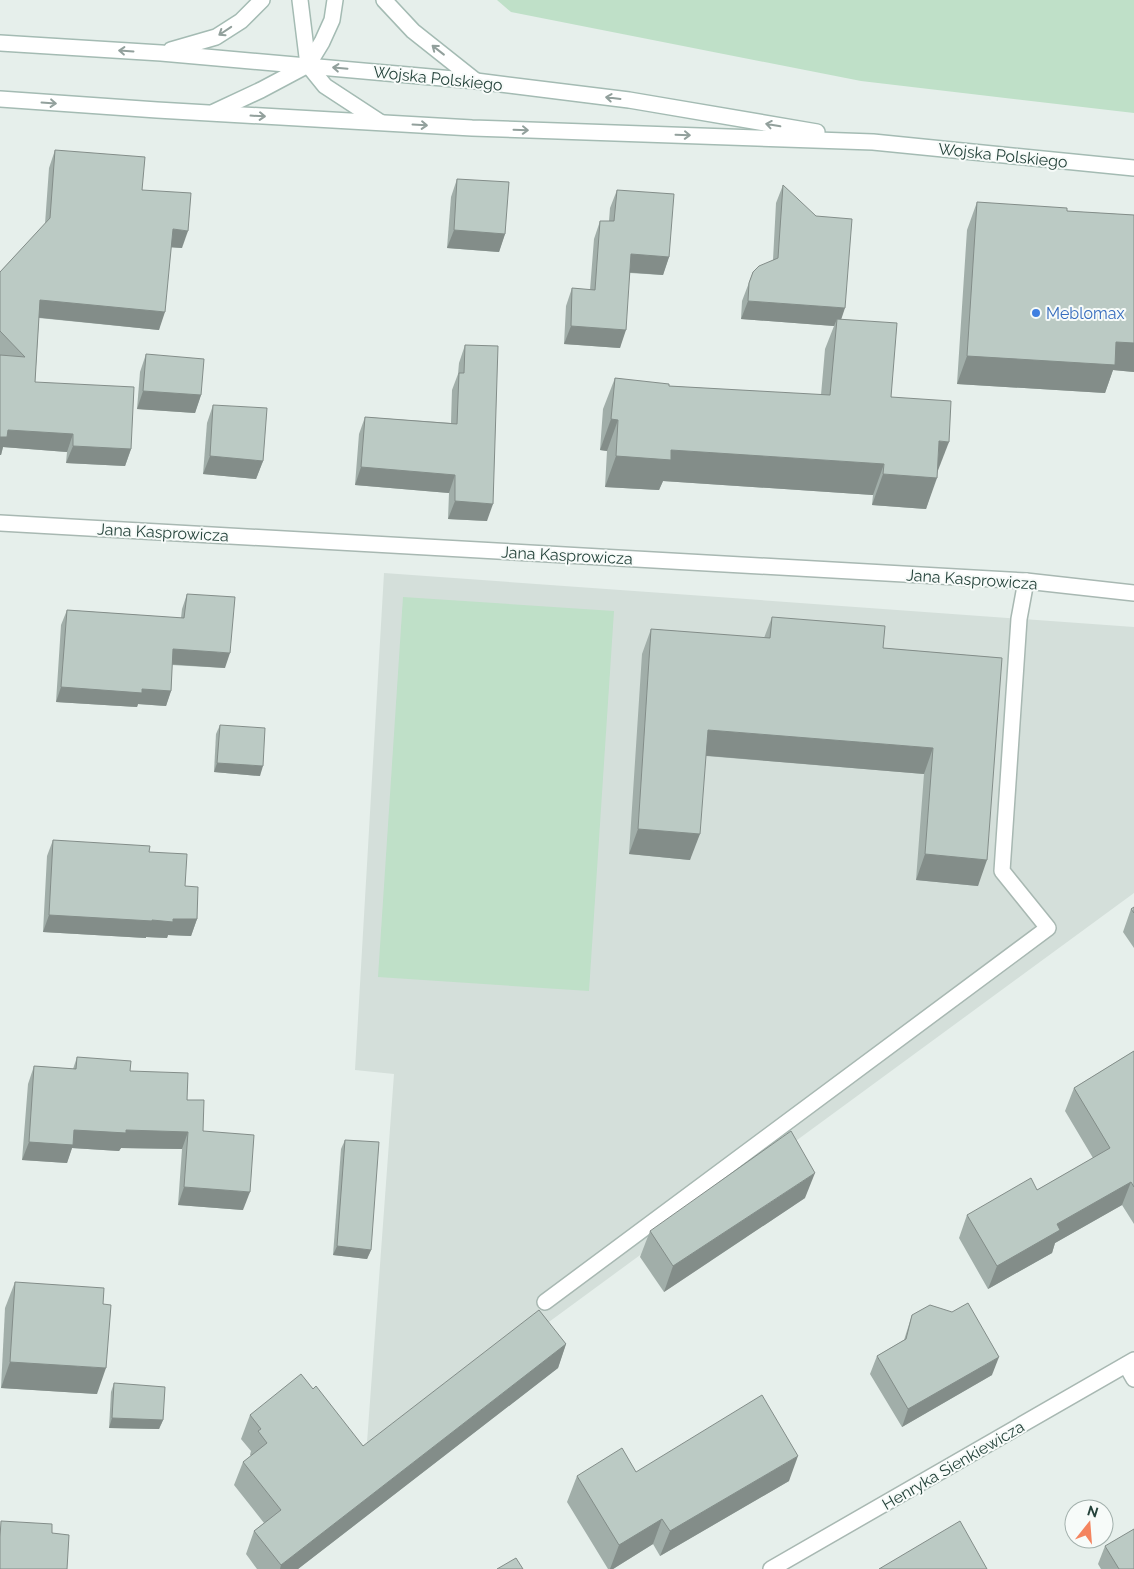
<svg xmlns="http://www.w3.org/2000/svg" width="1134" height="1569" font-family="Raleway,sans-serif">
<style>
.built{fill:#d4dfda}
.green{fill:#bfe0c8}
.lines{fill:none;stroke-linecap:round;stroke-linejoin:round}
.lane-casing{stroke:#a8b8b2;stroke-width:18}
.street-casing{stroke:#a8b8b2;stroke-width:18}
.secondary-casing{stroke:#a4bbb3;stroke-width:18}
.lane{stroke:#fff;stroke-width:15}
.street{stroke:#fff;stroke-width:15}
.secondary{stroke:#fff;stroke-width:15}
.wall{fill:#a1aea9}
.shaded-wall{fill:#838d89}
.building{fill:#bbcac4;stroke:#838d89}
.oneway{stroke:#92a09c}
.shop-dot{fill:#3f7fe0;stroke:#f7fbf9;stroke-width:2}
.labels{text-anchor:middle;stroke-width:4;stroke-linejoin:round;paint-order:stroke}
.street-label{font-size:16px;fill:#24423a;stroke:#f7fbf9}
.shop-label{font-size:16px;fill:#366cbe;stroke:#f7fbf9;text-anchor:start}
</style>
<rect width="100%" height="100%" fill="#e6efeb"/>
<path class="built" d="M384,573L1134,627V893L366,1456L394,1074L355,1070Z"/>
<g class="green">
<path d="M497,0H1134V113L861,81L511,12Z"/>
<path d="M403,597L614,611L589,991L378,977Z"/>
</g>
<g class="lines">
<g class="lane-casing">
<g id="lane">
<path d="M545,1302L1048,928L1002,871L1019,619L1026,581"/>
<path d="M1126,1365L1134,1379"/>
</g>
</g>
<g class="street-casing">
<g id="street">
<path d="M0,523L1026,581L1134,593"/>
<path d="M771,1569L1134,1360"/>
</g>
</g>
<g class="secondary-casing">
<g id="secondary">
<path d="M300,0L308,65L325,86L380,122"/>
<path d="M384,0L413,31L476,81"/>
<path d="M0,43L161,53L476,81L629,100L817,132"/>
<path d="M171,50L216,37L241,21L262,0"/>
<path d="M0,99L157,110L472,128L873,142L1134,168"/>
<path d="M214,112L261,90L308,65L322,42L332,20L335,0"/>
</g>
</g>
<use href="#lane" class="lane"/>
<use href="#street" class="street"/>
<use href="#secondary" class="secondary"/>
</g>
<g class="wall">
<path d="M55,150L142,190L182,248L171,247L159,330L39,318L35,382L131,449L125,466L66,463L67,452L3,447L1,455H0V272L45,224L49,168Z"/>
<path d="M457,179L505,234L499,252L447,248L451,197Z"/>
<path d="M783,185L841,319L891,397L937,473L926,509L872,505L873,495L663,481L659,490L605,487L607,451L600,450L603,409L615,378L669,386L821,395L825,349L834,326L741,319L742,301L753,272L773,260L776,203Z"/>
<path d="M617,190L669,257L663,275L630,273L620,348L564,344L566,306L572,288L590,290L594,239L600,221H609L610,208Z"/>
<path d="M977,202L1067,211L1134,215V372L1113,370L1105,393L957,384L967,230Z"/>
<path d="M465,345L487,521L448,519L449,493L355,485L359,434L365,417L451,423L452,390L458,374L459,363Z"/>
<path d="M146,354L201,395L195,413L137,409L140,372Z"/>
<path d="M213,405L263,461L256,479L203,474L207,423Z"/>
<path d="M187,594L225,668L172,665L171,691L166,706L138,704L137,707L56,702L61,625L67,610L181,618L182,609Z"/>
<path d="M772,617L883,648L1002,658L978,886L916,880L924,774L706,756L690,860L629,854L642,654L651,629L764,638Z"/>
<path d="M220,725L260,776L214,772L216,734Z"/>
<path d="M53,840L149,852L185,886L197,919L191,936L168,935L167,938L146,937V938L43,932L47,856Z"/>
<path d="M1134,907V948L1123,932L1131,909Z"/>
<path d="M1134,1051V1224L1122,1205L1055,1243L1052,1253L988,1289L959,1238L967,1215L1037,1190L1093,1158L1065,1111L1074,1088Z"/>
<path d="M77,1057L130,1071L187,1100L243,1210L178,1205L182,1149L121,1148L119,1151L72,1148L67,1163L22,1160L28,1084L34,1066L73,1069Z"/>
<path d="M345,1140L371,1250L367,1259L333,1255L341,1149Z"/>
<path d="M805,1198L664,1292L640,1257L650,1231Z"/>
<path d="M15,1282L97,1394L1,1388L5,1308Z"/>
<path d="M912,1315L992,1375L902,1427L870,1374L877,1356L904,1340Z"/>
<path d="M566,1344L558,1368L298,1569H257L246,1554L254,1531L264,1523L234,1485L243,1462L251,1456L250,1455L251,1451L241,1439L250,1415L313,1389L363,1446Z"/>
<path d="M114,1383L163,1420L159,1429L109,1428L111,1392Z"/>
<path d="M636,1472L789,1481L660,1556L653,1544L613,1569H608L567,1502L577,1476Z"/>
<path d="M1105,1546L1134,1569H1101L1098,1564Z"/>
</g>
<g class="shaded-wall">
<path d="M173,229L188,231L182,248L166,247Z"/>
<path d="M454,230L505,234L499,252L447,248Z"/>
<path d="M631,254L669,257L663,275L624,272Z"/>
<path d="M40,300L165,312L159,330L33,317Z"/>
<path d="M748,301L845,308L839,326L837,319L834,326L741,319Z"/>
<path d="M571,326L626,330L620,348L564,344Z"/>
<path d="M1116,342L1134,343V372L1113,370L1105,393L957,384L967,356Z"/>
<path d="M143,391L201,395L195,413L137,409Z"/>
<path d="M611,419L618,420L607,451L600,450Z"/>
<path d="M8,430L73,434L67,452L3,447L1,455H0V437Z"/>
<path d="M939,441L949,442L937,473Z"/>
<path d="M73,446L131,449L125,466L66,463Z"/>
<path d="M671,450L884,464L873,495L663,481L659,490L605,487L616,456Z"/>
<path d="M210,456L263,461L256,479L203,474Z"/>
<path d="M361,467L455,475L449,493L355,485Z"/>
<path d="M883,474L937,478L926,509L872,505Z"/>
<path d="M455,501L493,504L487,521L448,519Z"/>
<path d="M173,649L230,653L225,668L167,664Z"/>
<path d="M61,687L142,689L171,691L166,706L138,704L137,707L56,702Z"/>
<path d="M708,730L933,748L924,774L698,755Z"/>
<path d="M217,763L263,766L260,776L214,772Z"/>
<path d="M638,829L700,834L690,860L629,854Z"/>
<path d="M925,854L987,860L978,886L916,880Z"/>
<path d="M49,915L152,920L173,919H197L191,936L168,935L167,938L146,937V938L43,932Z"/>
<path d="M74,1130H126L188,1132L182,1149L121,1148L119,1151L72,1148L67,1163L22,1160L29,1142Z"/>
<path d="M815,1173L805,1198L664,1292L673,1266Z"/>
<path d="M1131,1182L1122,1205L1055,1243L1052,1253L988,1289L997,1266L1057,1224Z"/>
<path d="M184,1187L250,1192L243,1210L178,1205Z"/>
<path d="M337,1246L371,1250L367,1259L333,1255Z"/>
<path d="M566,1344L558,1368L298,1569H280L281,1565Z"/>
<path d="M999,1357L992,1375L902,1427L908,1409Z"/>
<path d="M10,1362L106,1368L97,1394L1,1388Z"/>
<path d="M112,1418L163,1420L159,1429L109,1428Z"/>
<path d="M798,1456L789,1481L660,1556L670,1531Z"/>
<path d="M662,1519L653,1544L613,1569H610L619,1545Z"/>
</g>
<g class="building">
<path d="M55,150L145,157L142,190L191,193L188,231L173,229L165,312L40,300L35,382L134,387L131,449L73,446V434L8,430L7,437H0V355L25,357L0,331V272L50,218Z"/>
<path d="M457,179L509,182L505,234L454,230Z"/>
<path d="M783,185L816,216L852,219L845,308L748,301L749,283L753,272L759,266L778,258Z"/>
<path d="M617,190L674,194L669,257L631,254L626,330L571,326L572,288L595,290L600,221H614Z"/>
<path d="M977,202L1067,208V211L1134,215V343L1116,342L1115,365L967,356Z"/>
<path d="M837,319L897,323L891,397L951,401L949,442L939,441L937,478L883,474L884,464L671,450V460L616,456L618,420L611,419L615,378L669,384V386L830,395Z"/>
<path d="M465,345L498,346L493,504L455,501V475L361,467L365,417L457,424L459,373H464Z"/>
<path d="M146,354L204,359L201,395L143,391Z"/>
<path d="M213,405L267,408L263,461L210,456Z"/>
<path d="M187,594L235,597L230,653L173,649L171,691L142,689V693L61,687L67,610L184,618Z"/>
<path d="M772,617L885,626L883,648L1002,658L987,860L925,854L933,748L708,730L700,834L638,829L651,629L770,638Z"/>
<path d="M220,725L265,728L263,766L217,763Z"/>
<path d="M53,840L150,846L149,852L187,854L185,886L198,887L197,919H173V922L152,920V921L49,915Z"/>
<path d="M1134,907V913L1131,909Z"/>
<path d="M1134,1051V1187L1131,1182L1057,1224L1060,1230L997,1266L967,1215L1031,1178L1037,1190L1110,1148L1074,1088Z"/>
<path d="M77,1057L131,1061L130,1071L188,1073L187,1100H204L203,1131L254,1135L250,1192L184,1187L188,1132L126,1130V1133L74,1130L73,1145L29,1142L34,1066L76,1069Z"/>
<path d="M791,1131L815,1173L673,1266L650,1231Z"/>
<path d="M345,1140L379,1142L371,1250L337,1246Z"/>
<path d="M15,1282L104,1288L103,1304L111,1305L106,1368L10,1362Z"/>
<path d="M968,1303L999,1357L908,1409L877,1356L906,1339L912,1315L930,1305L952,1312Z"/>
<path d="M539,1310L566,1344L281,1565L254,1531L281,1510L243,1462L267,1443L258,1431L261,1429L250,1415L301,1374L313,1389L316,1386L363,1446Z"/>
<path d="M114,1383L165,1387L163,1420L112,1418Z"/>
<path d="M762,1395L798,1456L670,1531L662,1519L619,1545L577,1476L622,1448L636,1472Z"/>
<path d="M1,1521L52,1524V1533L69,1535L67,1569H0V1537Z"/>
<path d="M960,1521L987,1569H879Z"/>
<path d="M1134,1529V1569H1119L1105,1546Z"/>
<path d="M516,1558L523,1569H497Z"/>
</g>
<defs><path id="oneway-shaft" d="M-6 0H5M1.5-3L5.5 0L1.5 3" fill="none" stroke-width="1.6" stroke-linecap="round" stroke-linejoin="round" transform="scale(1.25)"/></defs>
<g class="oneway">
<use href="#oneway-shaft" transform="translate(225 31) rotate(146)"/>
<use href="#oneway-shaft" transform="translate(438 50) rotate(-142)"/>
<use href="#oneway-shaft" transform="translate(126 51) rotate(-176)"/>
<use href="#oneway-shaft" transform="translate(340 68) rotate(-175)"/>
<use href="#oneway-shaft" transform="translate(613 98) rotate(-173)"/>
<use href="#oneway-shaft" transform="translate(49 103) rotate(4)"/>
<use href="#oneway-shaft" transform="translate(258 116) rotate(3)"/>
<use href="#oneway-shaft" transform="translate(420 125) rotate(3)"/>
<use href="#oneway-shaft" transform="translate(773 125) rotate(-170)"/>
<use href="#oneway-shaft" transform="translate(521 130) rotate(2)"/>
<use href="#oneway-shaft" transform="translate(683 135) rotate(2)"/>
</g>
<circle class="shop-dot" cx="1036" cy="313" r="5"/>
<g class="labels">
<g class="street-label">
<text transform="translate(438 78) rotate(6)" y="6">Wojska Polskiego</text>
<text transform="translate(1003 155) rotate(6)" y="6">Wojska Polskiego</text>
<text transform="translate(163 532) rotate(3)" y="6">Jana Kasprowicza</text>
<text transform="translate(567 555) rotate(3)" y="6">Jana Kasprowicza</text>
<text transform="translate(972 579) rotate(4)" y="6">Jana Kasprowicza</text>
<text transform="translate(953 1465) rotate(-30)" y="6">Henryka Sienkiewicza</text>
</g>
<g class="shop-label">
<text x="1046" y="319">Meblomax</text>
</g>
</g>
<g transform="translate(1089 1524) rotate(17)"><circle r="24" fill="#f7fbf9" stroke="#a3b1ad"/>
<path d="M0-4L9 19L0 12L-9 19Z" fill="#f4845f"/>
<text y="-8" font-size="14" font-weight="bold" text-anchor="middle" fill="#24423a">N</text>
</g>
</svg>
